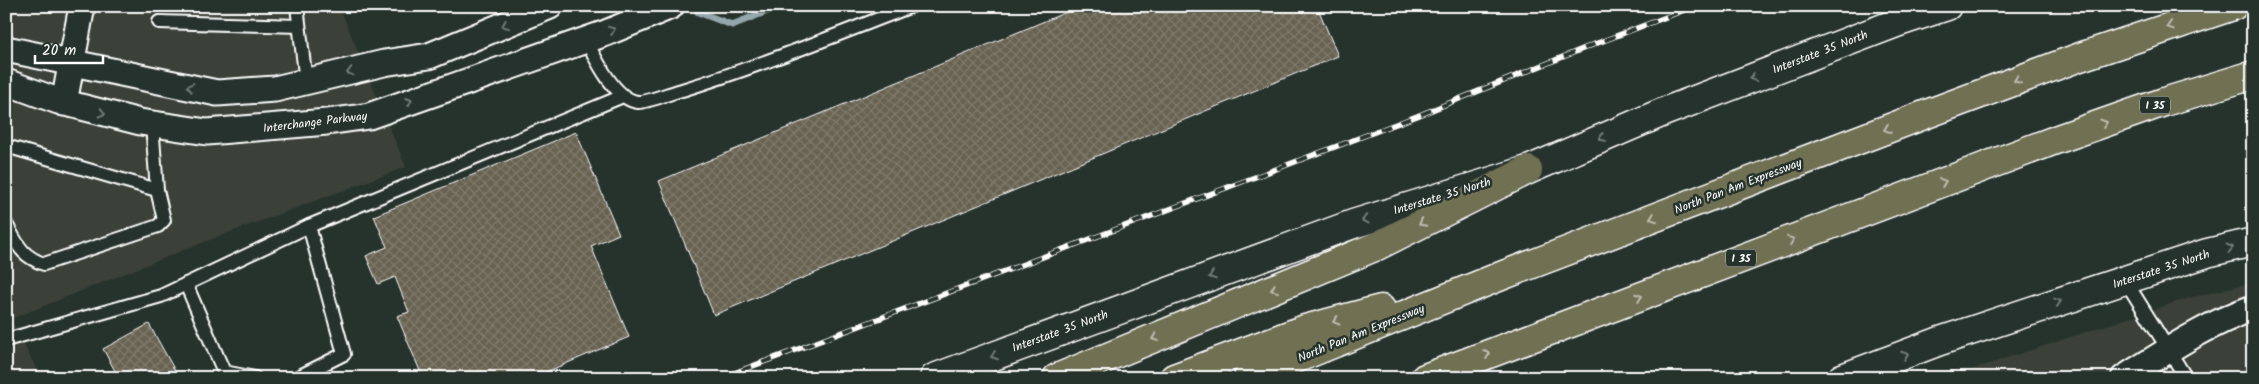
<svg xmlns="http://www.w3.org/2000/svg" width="2259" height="384" font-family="Kalam,sans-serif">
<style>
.built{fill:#3a4138}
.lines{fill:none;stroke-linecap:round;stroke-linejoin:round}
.stream{stroke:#94a7ab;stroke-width:7}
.building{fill:url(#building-cross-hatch);stroke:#fff}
.lane-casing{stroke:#fff;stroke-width:16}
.street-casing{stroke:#fff;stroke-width:29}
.secondary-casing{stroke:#fff;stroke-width:31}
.highway-casing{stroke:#fff;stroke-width:31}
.lane{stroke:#26332d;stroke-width:12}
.street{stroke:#26332d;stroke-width:25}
.secondary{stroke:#26332d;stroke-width:28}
.highway{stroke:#706f52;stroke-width:28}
.rail-casing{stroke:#fff;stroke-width:5.5}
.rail{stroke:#26332d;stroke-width:4;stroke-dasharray:11;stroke-linecap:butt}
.oneway{stroke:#727a76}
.oneway2{stroke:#bfbeb1}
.labels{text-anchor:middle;stroke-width:5;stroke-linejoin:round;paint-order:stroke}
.shield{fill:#26332d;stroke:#bec2c0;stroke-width:1}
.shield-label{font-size:11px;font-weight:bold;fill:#fff}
.street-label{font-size:12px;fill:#fff;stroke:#26332d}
</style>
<defs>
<pattern id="building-cross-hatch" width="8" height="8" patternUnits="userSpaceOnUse" patternTransform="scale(1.25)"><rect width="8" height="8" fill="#686251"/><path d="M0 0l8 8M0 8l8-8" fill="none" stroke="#7f7a6b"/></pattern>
</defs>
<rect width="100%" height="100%" fill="#26332d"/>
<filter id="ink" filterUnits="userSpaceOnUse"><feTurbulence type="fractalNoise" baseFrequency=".02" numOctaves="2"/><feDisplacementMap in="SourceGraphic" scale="10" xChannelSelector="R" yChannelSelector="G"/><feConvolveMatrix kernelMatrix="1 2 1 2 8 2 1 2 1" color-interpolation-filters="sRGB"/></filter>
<g filter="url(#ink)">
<g class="built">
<path d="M6,6H339L406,167L204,242L11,319L41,378H6Z"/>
<path d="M2253,282V378H1946L2186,299Z"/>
</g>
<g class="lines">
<path class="stream" d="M698,12L732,25L780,6"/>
</g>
<g class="building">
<path d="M1081,6H1317L1338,56L714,315L659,181Z"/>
<path d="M576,132L619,234L591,246L629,337L532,378H423L397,316L409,312L395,277L378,284L366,256L387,247L374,216Z"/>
<path d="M149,324L179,378H119L103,349Z"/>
</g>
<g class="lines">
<g class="lane-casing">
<g id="lane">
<path d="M297,6L306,82"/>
<path d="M159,22L299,26"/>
<path d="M586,40C595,58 615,100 638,102C645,103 673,92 682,90C760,66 836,35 912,6"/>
<path d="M6,146L157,190"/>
<path d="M6,224C18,245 21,256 44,264L158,226L164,220L157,190L152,124"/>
<path d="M2125,280L2186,378"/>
<path d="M186,284L224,372L255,378"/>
<path d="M6,340L161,296L309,226L623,96"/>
<path d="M296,378L344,354L309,226"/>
</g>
</g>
<g class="street-casing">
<g id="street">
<path d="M6,49L217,93L275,89L384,63L429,56L550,6"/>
<path d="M6,82L58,101L140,122L207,132L327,122L369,116L606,33L671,6"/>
<path d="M64,103L82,6"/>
<path d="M2124,378C2165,352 2207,324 2253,308"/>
</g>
</g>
<g class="secondary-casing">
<g id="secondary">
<path d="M934,378L1353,224L1528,170L1666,111L1899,22L1947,6"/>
<path d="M1842,378L1940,341L2207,253L2253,242"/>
</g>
</g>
<g class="highway-casing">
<g id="highway">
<path d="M1057,378L1377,246L1528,170"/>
<path d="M1174,378L1305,329L1381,309"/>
<path d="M1248,378L1501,276L1932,112L2080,57L2233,6"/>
<path d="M1425,378L2058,139L2164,102L2253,75"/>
</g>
</g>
<use href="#lane" class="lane"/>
<use href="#street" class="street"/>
<use href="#secondary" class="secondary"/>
<use href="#highway" class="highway"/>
<g class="rail-casing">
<path id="rail" d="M721,378L1417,116L1595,44L1695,6"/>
</g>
<use href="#rail" class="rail"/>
</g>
<defs><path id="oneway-chevron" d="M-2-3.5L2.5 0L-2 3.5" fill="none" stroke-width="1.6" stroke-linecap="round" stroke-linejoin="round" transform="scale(1.25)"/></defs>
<g class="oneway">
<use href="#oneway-chevron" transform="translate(505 25) rotate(158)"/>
<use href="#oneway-chevron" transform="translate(612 30) rotate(-22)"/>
<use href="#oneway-chevron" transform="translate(350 72) rotate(165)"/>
<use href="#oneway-chevron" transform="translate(1753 78) rotate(159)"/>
<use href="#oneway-chevron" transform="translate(190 87) rotate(-169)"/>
<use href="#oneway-chevron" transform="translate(409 101) rotate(-20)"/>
<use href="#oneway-chevron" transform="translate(102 113) rotate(14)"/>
<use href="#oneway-chevron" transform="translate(1602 138) rotate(157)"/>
<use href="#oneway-chevron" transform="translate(1365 220) rotate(163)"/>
<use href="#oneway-chevron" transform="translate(2230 248) rotate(-14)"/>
<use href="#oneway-chevron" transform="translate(1212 276) rotate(160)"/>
<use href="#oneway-chevron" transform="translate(2058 302) rotate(-18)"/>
<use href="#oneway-chevron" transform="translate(1905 355) rotate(-21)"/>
<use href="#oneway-chevron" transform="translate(994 356) rotate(160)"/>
</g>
<g class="oneway2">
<use href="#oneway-chevron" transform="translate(2170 26) rotate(162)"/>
<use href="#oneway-chevron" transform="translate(2017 80) rotate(159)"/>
<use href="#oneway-chevron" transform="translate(2104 123) rotate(-19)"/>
<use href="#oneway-chevron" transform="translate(1887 129) rotate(159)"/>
<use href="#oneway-chevron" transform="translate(1943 182) rotate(-21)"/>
<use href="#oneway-chevron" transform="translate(1653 218) rotate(159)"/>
<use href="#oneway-chevron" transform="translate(1422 223) rotate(153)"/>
<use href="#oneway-chevron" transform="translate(1791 240) rotate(-21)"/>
<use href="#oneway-chevron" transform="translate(1274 289) rotate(158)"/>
<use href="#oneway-chevron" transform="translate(1639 297) rotate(-21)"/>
<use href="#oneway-chevron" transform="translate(1336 321) rotate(165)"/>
<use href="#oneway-chevron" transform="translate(1155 338) rotate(158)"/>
<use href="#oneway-chevron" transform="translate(1487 354) rotate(-21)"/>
</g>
</g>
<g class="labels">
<g class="shield">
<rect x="2140" y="96.5" width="30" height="17" rx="4"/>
<rect x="1726" y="249.5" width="30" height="17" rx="4"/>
</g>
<g class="shield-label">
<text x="2155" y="109">I 35</text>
<text x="1741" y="262">I 35</text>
</g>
<g class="street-label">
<text transform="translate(1820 52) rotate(-21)" y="4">Interstate 35 North</text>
<text transform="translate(315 122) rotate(-7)" y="4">Interchange Parkway</text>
<text transform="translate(1738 186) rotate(-21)" y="4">North Pan Am Expressway</text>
<text transform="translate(1442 196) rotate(-17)" y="4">Interstate 35 North</text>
<text transform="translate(2161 269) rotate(-18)" y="4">Interstate 35 North</text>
<text transform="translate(1060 331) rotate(-20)" y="4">Interstate 35 North</text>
<text transform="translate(1361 333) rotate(-22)" y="4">North Pan Am Expressway</text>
</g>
</g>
<rect width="2259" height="384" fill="none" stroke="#26332d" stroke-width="25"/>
<rect x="12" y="12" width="2234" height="359" fill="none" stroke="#fff" stroke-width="2" filter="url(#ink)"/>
<path d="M35 55v8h68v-8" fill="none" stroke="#ffffff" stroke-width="2.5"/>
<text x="42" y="55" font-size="15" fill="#ffffff" stroke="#26332d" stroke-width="4" paint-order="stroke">20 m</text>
</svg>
